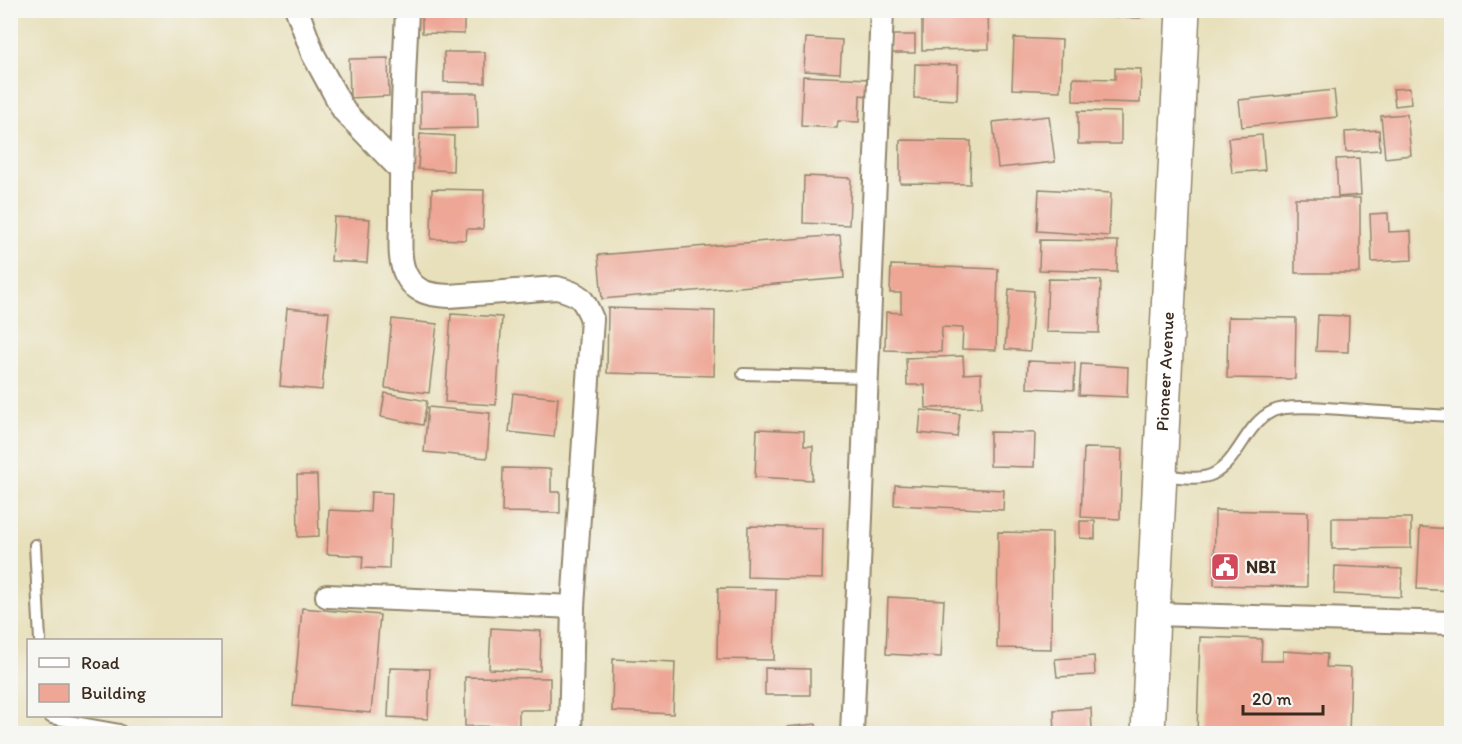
<svg xmlns="http://www.w3.org/2000/svg" width="1462" height="744" font-family="Itim,sans-serif">
<style>
.building{fill:#eea695}
.lines{fill:none;stroke-linecap:round;stroke-linejoin:round}
.service-casing{stroke:#92856c;stroke-width:14}
.minor-casing{stroke:#92856c;stroke-width:26}
.trunk-casing{stroke:#92856c;stroke-width:36}
.service{stroke:#fff;stroke-width:10}
.minor{stroke:#fff;stroke-width:22}
.trunk{stroke:#fff;stroke-width:33}
.labels{text-anchor:middle;stroke-width:4.5;stroke-linejoin:round;paint-order:stroke}
.street-label{font-size:18px;fill:#3b2a1e;stroke:#f6f6f2}
.poi-label{font-size:18px;font-weight:bold;fill:#3b2a1e;stroke:#f6f6f2;text-anchor:start}
</style>
<rect width="100%" height="100%" fill="#f6f6f2"/>
<filter id="ink" filterUnits="userSpaceOnUse"><feTurbulence type="fractalNoise" baseFrequency=".0167" numOctaves="2"/><feDisplacementMap in="SourceGraphic" scale="12" xChannelSelector="R" yChannelSelector="G"/><feConvolveMatrix kernelMatrix="1 2 1 2 8 2 1 2 1" color-interpolation-filters="sRGB"/></filter>
<filter id="wash" filterUnits="userSpaceOnUse"><feTurbulence type="fractalNoise" baseFrequency=".008" numOctaves="4" result="noise"/><feDisplacementMap in="SourceGraphic" scale="24" xChannelSelector="R" yChannelSelector="G"/><feGaussianBlur stdDeviation="1.35" result="paint"/><feColorMatrix in="noise" values="0 0 0 0 0 0 0 0 0 0 0 0 0 0 0 0 0 1.4 0 .05"/><feComposite in="paint" operator="in"/></filter>
<g filter="url(#wash)">
<rect width="100%" height="100%" fill="#e8e0bb"/>
<g id="blocks">
<g class="building">
<path d="M422,10H464V34L422,33Z"/>
<path d="M922,10H988L989,49L922,50Z"/>
<path d="M1072,10H1140V18L1071,15Z"/>
<rect x="891" y="35" width="24" height="18"/>
<path d="M806,38L842,40L840,73L804,71Z"/>
<path d="M1014,38L1062,40L1060,91L1012,89Z"/>
<path d="M444,52H485V83L444,82Z"/>
<path d="M388,58L389,96L350,98L349,59Z"/>
<path d="M915,64L958,65L957,100L914,98Z"/>
<path d="M1115,68L1141,69L1140,103L1073,101V78L1115,79Z"/>
<path d="M803,76L869,79L868,96L860,95L859,122L838,121L837,128L801,126Z"/>
<path d="M1410,88L1411,104L1395,106L1393,89Z"/>
<path d="M1334,90L1337,117L1242,127L1239,100Z"/>
<path d="M421,93H477L478,128L421,129Z"/>
<path d="M1078,111L1121,112V144H1078Z"/>
<path d="M1407,114L1411,155L1385,158L1381,116Z"/>
<path d="M1049,116L1055,162L998,168L993,122Z"/>
<path d="M1379,130L1380,150L1346,152L1345,132Z"/>
<path d="M420,134L454,136L453,171L418,169Z"/>
<path d="M1262,135L1265,170L1232,173L1228,138Z"/>
<path d="M900,140L971,141L970,184L900,183Z"/>
<path d="M1359,158L1361,195L1338,197L1336,159Z"/>
<path d="M804,176L851,178L849,225L803,223Z"/>
<path d="M432,189L484,190L483,229H467L466,240L431,239Z"/>
<path d="M1039,189L1111,193L1109,236L1037,231Z"/>
<rect x="1295" y="198" width="65" height="75"/>
<path d="M1388,213L1389,232L1411,231L1412,260L1372,262L1370,214Z"/>
<path d="M334,217L370,219L367,263L331,261Z"/>
<path d="M840,235L844,278L602,299L598,255Z"/>
<path d="M1040,240L1118,241L1117,272L1039,270Z"/>
<path d="M891,265L998,269L996,350L962,349L963,328L942,327L941,352L885,350L886,312L901,313V293H890Z"/>
<path d="M1048,279L1101,280L1099,333L1046,332Z"/>
<path d="M1009,289L1034,291L1030,351L1005,349Z"/>
<path d="M287,308L329,312L322,390L280,386Z"/>
<path d="M608,308L715,311L714,376L607,373Z"/>
<path d="M451,314L502,317L496,405L445,402Z"/>
<path d="M1318,315L1349,316L1348,352L1316,351Z"/>
<path d="M1228,317L1296,318L1295,379L1227,378Z"/>
<path d="M392,319L437,324L429,393L385,388Z"/>
<path d="M963,356L964,374L981,373L982,407L926,408L925,385H907L906,358Z"/>
<path d="M1028,361L1075,363L1074,390L1027,388Z"/>
<path d="M1081,364L1128,367L1127,397L1079,395Z"/>
<path d="M385,393L427,401L423,425L381,417Z"/>
<path d="M513,393L558,398L554,437L509,432Z"/>
<path d="M428,407L490,413L487,458L424,452Z"/>
<path d="M921,410L960,414L957,437L919,433Z"/>
<path d="M757,429L804,431V446H813L812,480L755,477Z"/>
<path d="M990,432L1035,433L1034,467L990,466Z"/>
<path d="M1084,448L1122,449L1120,519L1081,517Z"/>
<path d="M503,468L551,469V492H560V513L502,512Z"/>
<path d="M297,475H317L319,536L298,537Z"/>
<path d="M895,485L1004,490L1003,510L894,505Z"/>
<path d="M371,492L392,493L389,569L362,568L363,556L327,554L329,510L370,512Z"/>
<path d="M1215,510L1308,512L1307,587L1214,585Z"/>
<path d="M1332,518H1411V548L1332,549Z"/>
<path d="M1080,521H1095V539L1080,538Z"/>
<path d="M748,526L823,528L822,579L747,577Z"/>
<path d="M1420,527L1452,529V591L1417,589Z"/>
<path d="M998,532L1052,533L1051,649L997,648Z"/>
<path d="M1335,566L1402,569L1401,597L1334,594Z"/>
<path d="M718,588L776,589L774,660L717,659Z"/>
<path d="M888,597L944,600L941,657L886,654Z"/>
<path d="M302,608L380,615L371,713L293,706Z"/>
<path d="M491,628L541,631L540,671L489,669Z"/>
<path d="M1200,637L1262,639L1261,661H1283V651L1327,654L1326,667L1351,668L1349,734H1197Z"/>
<path d="M1094,656L1095,675L1057,677L1055,659Z"/>
<path d="M613,659L675,662L673,714L612,711Z"/>
<path d="M390,668L430,669L428,719L388,717Z"/>
<path d="M765,668L810,669V695H765Z"/>
<path d="M465,677L550,678V710H519V727L465,726Z"/>
<path d="M1091,708L1092,731L1055,734L1054,710Z"/>
<path d="M816,724L817,734H787L786,727Z"/>
</g>
</g>
</g>
<g filter="url(#ink)">
<use href="#blocks" fill-opacity="0" stroke="#92856c" stroke-width="1.5"/>
<g class="lines">
<g class="service-casing">
<g id="service">
<path d="M743,374L867,377"/>
<path d="M1163,476C1178,476 1199,481 1213,474C1240,460 1245,424 1273,411C1288,404 1324,408 1341,409C1378,412 1415,414 1452,416"/>
<path d="M35,545L40,640"/>
<path d="M49,716L52,718L119,730L125,734"/>
</g>
</g>
<g class="minor-casing">
<g id="minor">
<path d="M297,10L313,54L344,111L400,169"/>
<path d="M407,10C404,81 400,151 401,221C401,238 398,260 406,275C415,293 431,295 449,296L557,288C580,294 583,297 592,319L573,607L570,734"/>
<path d="M327,596L573,607"/>
<path d="M1153,614L1452,623"/>
<path d="M852,734L882,10"/>
</g>
</g>
<g class="trunk-casing">
<g id="trunk">
<path id="s1" d="M1148,734L1153,614L1183,10"/>
</g>
</g>
<use href="#service" class="service"/>
<use href="#minor" class="minor"/>
<use href="#trunk" class="trunk"/>
</g>
</g>
<defs>
<g id="civic-square" transform="scale(1.5)"><rect x="-9" y="-9" width="18" height="18" rx="4" fill="#d1495b" stroke="#f6f6f2"/><path d="M-.6-6.5H3V-4.5H.6V-3L4-1V1h2V6H-6V1h2V-1L-.6-3ZM-1.2 2.5V6h2.4V2.5Z" fill="#fff"/></g>
</defs>
<g fill-rule="evenodd">
<use href="#civic-square" x="1225" y="567"/>
</g>
<g class="labels">
<g class="street-label">
<text dy="6" stroke="none"><textPath href="#s1" startOffset="363">Pioneer Avenue</textPath></text>
</g>
<g class="poi-label">
<text x="1246" y="573">NBI</text>
</g>
</g>
<rect width="1462" height="744" fill="none" stroke="#f6f6f2" stroke-width="36"/>
<rect x="27" y="639" width="195" height="78" fill="#f6f6f2" stroke="#aba49d" stroke-width="1.5"/>
<rect x="39" y="658" width="30" height="9" fill="#ffffff" stroke="#aba49d" stroke-width="1.5"/>
<text x="81" y="669" font-size="18" fill="#3b2a1e">Road</text>
<rect x="39" y="684" width="30" height="18" fill="#eea695" stroke="#aba49d" stroke-width="1.5"/>
<text x="81" y="699" font-size="18" fill="#3b2a1e">Building</text>
<path d="M1243 705v9h80v-9" fill="none" stroke="#3b2a1e" stroke-width="3"/>
<text x="1252" y="705" font-size="18" fill="#3b2a1e" stroke="#f6f6f2" stroke-width="4.5" paint-order="stroke">20 m</text>
</svg>
